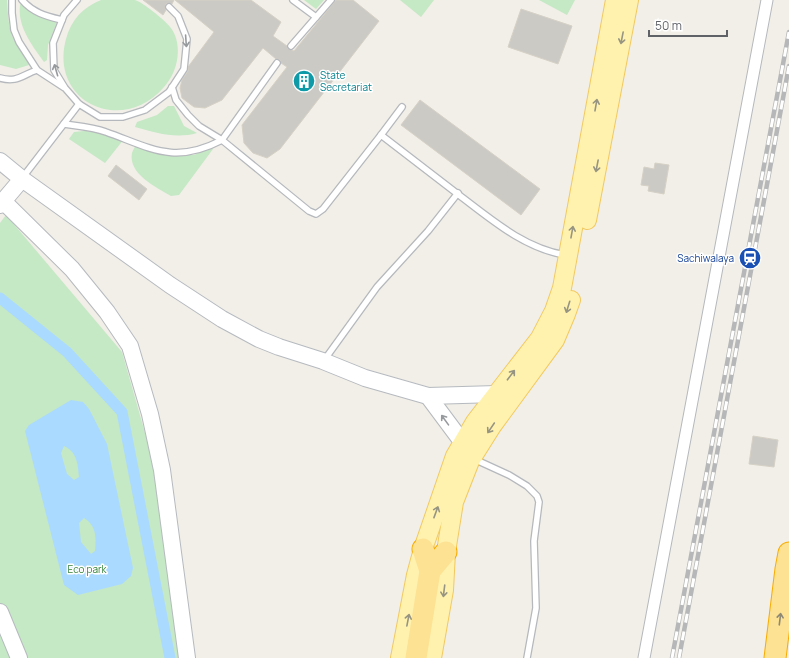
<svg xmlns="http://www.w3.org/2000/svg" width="789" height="658" font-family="Manrope,sans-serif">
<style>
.green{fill:#c5e8c5}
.water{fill:#aadaff;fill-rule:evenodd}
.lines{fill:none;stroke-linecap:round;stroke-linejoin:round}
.canal{stroke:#aadaff;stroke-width:11}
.building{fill:#cccac5;stroke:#d6d1c6}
.lane-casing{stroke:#b5b8bc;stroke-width:8}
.street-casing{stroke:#b5b8bc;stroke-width:13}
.secondary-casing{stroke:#b6babf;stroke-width:18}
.primary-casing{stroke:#f2c960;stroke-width:20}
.highway-casing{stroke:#f9ab00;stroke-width:23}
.lane{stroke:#fff;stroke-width:5.5}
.street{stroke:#fff;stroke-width:11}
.secondary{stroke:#fff;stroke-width:16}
.primary{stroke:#fff2af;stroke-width:18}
.highway{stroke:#fde293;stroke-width:21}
.rail-casing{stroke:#b6b7b8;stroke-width:4.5}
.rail{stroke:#fff;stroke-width:3;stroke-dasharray:9;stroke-linecap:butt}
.oneway{stroke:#979581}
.oneway2{stroke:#979a9d}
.oneway3{stroke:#8e8975}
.labels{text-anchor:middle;stroke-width:3;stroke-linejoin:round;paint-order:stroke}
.culture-label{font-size:10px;fill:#0d838f;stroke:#fff;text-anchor:start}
.transit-label{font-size:10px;fill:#164399;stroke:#fff;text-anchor:end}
.park-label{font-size:10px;fill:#348238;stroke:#fff}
</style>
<rect width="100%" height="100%" fill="#f1efe8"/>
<g class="green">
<path d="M0,0H7C8,13 8,29 14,40C19,49 26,55 29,65L16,69L0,65Z"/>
<path d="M101,0C111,0 124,0 135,0C141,2 150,9 155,13C162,19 170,25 174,33C182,50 177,73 164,87C122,136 49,102 66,39C71,20 83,7 101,0Z"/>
<path d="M304,0H324L316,9Z"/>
<path d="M400,0H434L421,17Z"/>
<path d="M539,0H575L567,15Z"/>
<path d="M21,1L36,12L58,19L48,45L47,60L44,62C31,44 15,23 21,1Z"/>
<path d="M168,106H174L184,126L197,133C176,139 156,133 135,127L137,122L157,115Z"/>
<path d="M84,131L102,132L124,139L105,163L69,139L74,132Z"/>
<path d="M136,144L170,155H194L212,147L213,149L179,195L171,196C156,187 128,174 132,153C133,150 135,147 136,144Z"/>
<path d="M6,215L122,352L157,475L192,658H0V223Z"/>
</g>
<path class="water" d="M71,400L83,402L89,409L107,444L133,568L131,576L122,584L78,595L64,585L25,431L29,425ZM64,446C77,452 78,464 79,477L74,480L67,474L61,453ZM84,518C97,526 96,538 95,551L91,554L81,542L79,523Z"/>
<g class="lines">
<path class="canal" d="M0,298L67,352L122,412L170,658"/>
</g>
<g class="building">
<path d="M143,0H174L172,4L168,3L166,4L165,8L166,10L163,15Z"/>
<path d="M175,0H251L281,22L273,36L287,46L289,49L294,51L336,0H353L379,21L280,149L267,158L253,153L244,143L242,125L287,67L281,63L280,60L276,59L263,48L222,100L205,108L194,107L182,98L180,88L182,80L188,71V67L214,32Z"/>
<path d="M521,9L572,26L558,64L508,47Z"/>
<path d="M420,100L540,189L521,215L401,125Z"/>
<path d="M655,163L669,165L664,194L648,191L649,186L641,185L644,167L654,169Z"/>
<path d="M116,165L147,189L139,200L108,176Z"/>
<path d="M753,436L778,440L774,467L749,464Z"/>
</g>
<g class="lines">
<g class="lane-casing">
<g id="lane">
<path d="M12,0V13L14,30L19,42L37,70L63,87"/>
<path d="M22,0C33,13 46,16 62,20"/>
<path d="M77,0L64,15L53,43L54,70L65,88L79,104L100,117H123L145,110L169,92L184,69L187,39L178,16L169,7"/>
<path d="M293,0L316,17"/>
<path d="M291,46L331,0"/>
<path d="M0,78C17,83 22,75 37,70"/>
<path d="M172,87L176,100L188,115L199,126L222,140L309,211L316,214L323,209L381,135C407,155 433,175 459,195C492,220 524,248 565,255"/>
<path d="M64,124C78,126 93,127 106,132C151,148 174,165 222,140L277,63"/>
<path d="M381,135L402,107"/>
<path d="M23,177L79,104"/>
<path d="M325,359L377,287L428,231L458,193"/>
<path d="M474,459L509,475L527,486L537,496L539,502L534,541L536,608L527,658"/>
</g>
</g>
<g class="street-casing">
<path id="street" d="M644,658L767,0"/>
</g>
<g class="secondary-casing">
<g id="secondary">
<path d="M0,161L22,179L170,285L222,319L259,339L279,347L323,361L365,378L428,396L497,394"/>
<path d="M3,201L72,269L107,312L130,346L150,414L162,470L187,658"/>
<path d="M0,205L22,179"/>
<path d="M428,396L463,443"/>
<path d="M0,612L19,658"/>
</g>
</g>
<g class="primary-casing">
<g id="primary">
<path d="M587,220L629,0"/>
<path d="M400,658L416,575L423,549L455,456L475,422L540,338L554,311L562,288L615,0"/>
<path d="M432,658L444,590L446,552L454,502L470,461L492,426L555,340L566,314L571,300"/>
</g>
</g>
<g class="highway-casing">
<g id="highway">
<path d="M430,571L446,552"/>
<path d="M416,658L430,571L423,549"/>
<path d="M775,658L786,569L789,553"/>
</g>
</g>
<use href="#lane" class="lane"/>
<use href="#street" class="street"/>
<use href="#secondary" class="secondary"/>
<use href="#primary" class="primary"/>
<use href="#highway" class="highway"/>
<g class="rail-casing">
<g id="rail">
<path d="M672,658L789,32"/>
<path d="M679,658L789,66"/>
</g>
</g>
<use href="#rail" class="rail"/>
</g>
<defs><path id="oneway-shaft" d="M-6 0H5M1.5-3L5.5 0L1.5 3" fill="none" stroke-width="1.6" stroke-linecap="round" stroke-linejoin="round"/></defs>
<g class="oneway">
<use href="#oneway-shaft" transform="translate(622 38) rotate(101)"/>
<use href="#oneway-shaft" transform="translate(596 105) rotate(-80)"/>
<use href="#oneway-shaft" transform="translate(597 166) rotate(101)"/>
<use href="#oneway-shaft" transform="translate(572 232) rotate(-80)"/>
<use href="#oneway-shaft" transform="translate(568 307) rotate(107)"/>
<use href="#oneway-shaft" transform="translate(511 375) rotate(-53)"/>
<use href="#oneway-shaft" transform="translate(491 428) rotate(124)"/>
<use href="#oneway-shaft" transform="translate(436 512) rotate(-70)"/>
<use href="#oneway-shaft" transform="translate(444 591) rotate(97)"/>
<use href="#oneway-shaft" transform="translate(408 620) rotate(-79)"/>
</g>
<g class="oneway2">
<use href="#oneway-shaft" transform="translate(186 41) rotate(86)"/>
<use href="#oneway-shaft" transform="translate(56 70) rotate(-106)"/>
<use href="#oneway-shaft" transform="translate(445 420) rotate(-126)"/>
</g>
<use class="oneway3" href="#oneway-shaft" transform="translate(780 619) rotate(-83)"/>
<defs>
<g id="building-disc" transform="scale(1.15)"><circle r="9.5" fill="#0f9aa8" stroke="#fff"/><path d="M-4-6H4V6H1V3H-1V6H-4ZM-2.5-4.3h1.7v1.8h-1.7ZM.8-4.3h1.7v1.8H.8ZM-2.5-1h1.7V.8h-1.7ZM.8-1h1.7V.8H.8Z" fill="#fff"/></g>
<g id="station-disc" transform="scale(1.15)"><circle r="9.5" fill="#1a4fb4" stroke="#fff"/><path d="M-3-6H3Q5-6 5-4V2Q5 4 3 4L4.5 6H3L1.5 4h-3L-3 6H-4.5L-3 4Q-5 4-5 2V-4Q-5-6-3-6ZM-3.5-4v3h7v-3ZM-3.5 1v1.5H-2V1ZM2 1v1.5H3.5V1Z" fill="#fff"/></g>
</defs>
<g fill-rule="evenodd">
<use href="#building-disc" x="304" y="81"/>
<use href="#station-disc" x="750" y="258"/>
</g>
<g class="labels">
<g class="culture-label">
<text x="320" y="79">State<tspan x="320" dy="12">Secretariat</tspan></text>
</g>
<g class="transit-label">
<text x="734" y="262">Sachiwalaya</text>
</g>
<g class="park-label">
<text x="87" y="573">Eco park</text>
</g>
</g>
<path d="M649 30v6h78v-6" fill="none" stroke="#5f6368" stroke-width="2"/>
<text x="655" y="30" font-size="12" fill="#5f6368" stroke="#ffffff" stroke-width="3" paint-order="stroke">50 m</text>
</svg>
